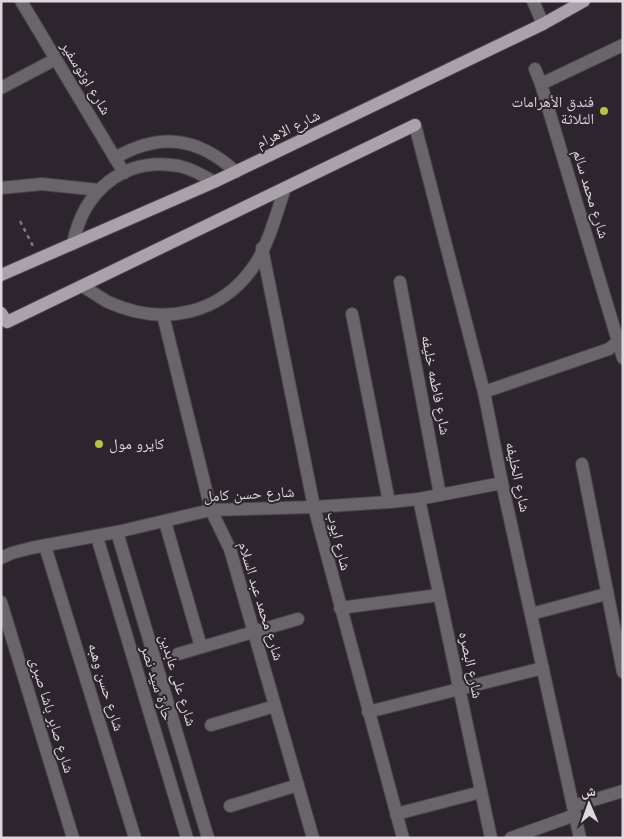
<svg xmlns="http://www.w3.org/2000/svg" width="624" height="839" font-family="Inter,'Noto Naskh Arabic',sans-serif">
<style>
.lines{fill:none;stroke-linecap:round;stroke-linejoin:round}
.minor-casing{stroke:#49424a;stroke-width:14}
.major-casing{stroke:#49424a;stroke-width:14}
.path{stroke:#7e777f;stroke-width:2.5;stroke-dasharray:4 4;stroke-linecap:butt}
.minor{stroke:#69656a;stroke-width:12}
.major{stroke:#aaa1ab;stroke-width:12}
.poi-dot{fill:#b7c148;stroke:#2d252e;stroke-width:2}
.labels{text-anchor:middle;stroke-width:4;stroke-linejoin:round;paint-order:stroke}
.street-label{font-size:15px;fill:#ded8de;stroke:#2d252e}
.poi-label{font-size:15px;fill:#ded8de;stroke:#2d252e;text-anchor:end}
</style>
<rect width="100%" height="100%" fill="#2d252e"/>
<g class="lines">
<g class="minor-casing">
<g id="minor">
<path d="M21,1L124,173"/>
<path d="M533,1L543,24"/>
<path d="M535,69L541,84L623,358"/>
<path d="M541,84L623,45"/>
<path d="M1,88L56,59"/>
<path d="M415,125L484,392L502,483L580,838"/>
<path d="M115,158C160,132 198,137 236,172"/>
<path d="M1,188L42,184L99,190"/>
<path d="M73,244C83,191 124,156 179,166C192,169 203,175 214,182"/>
<path d="M262,248L314,507L403,838"/>
<path d="M400,282L440,495"/>
<path d="M82,286C91,291 99,297 108,302C163,327 222,315 256,263C269,242 277,212 285,188"/>
<path d="M352,314L389,502"/>
<path d="M163,315L211,510L230,549L313,838"/>
<path d="M484,392L609,349L623,337"/>
<path d="M582,464L623,672"/>
<path d="M419,499L491,838"/>
<path d="M165,522L201,647"/>
<path d="M117,532L208,838"/>
<path d="M97,537L187,838"/>
<path d="M45,546L135,838"/>
<path d="M1,558L12,553L31,548L117,532L211,510L314,507L389,502L419,499L502,483"/>
<path d="M1,602L73,838"/>
<path d="M340,608L439,595"/>
<path d="M531,614L606,594"/>
<path d="M178,654L298,619"/>
<path d="M368,712L543,668"/>
<path d="M211,725L275,706"/>
<path d="M230,806L298,785"/>
<path d="M573,806L623,791"/>
<path d="M396,814L481,792"/>
<path d="M511,838L575,815"/>
</g>
</g>
<g class="major-casing">
<g id="major">
<path d="M1,275L214,182L543,24L584,1"/>
<path d="M1,313L7,322L415,125"/>
</g>
</g>
<path class="path" d="M20,221L34,248"/>
<use href="#minor" class="minor"/>
<use href="#major" class="major"/>
</g>
<g class="poi-dot">
<circle cx="604" cy="111" r="5"/>
<circle cx="99" cy="444" r="5"/>
</g>
<g class="labels">
<g class="street-label">
<text transform="translate(86 78) rotate(59)" y="5">شارع اوتوسفير</text>
<text transform="translate(288 129) rotate(-26)" y="5">شارع الاهرام</text>
<text transform="translate(591 194) rotate(73)" y="5">شارع محمد سالم</text>
<text transform="translate(436 385) rotate(79)" y="5">شارع فاطمه خليفه</text>
<text transform="translate(518 477) rotate(78)" y="5">شارع الخليفه</text>
<text transform="translate(249 494) rotate(-3)" y="5">شارع حسن كامل</text>
<text transform="translate(339 541) rotate(76)" y="5">شارع ايوب</text>
<text transform="translate(261 601) rotate(73)" y="5">شارع محمد عبد السلام</text>
<text transform="translate(471 665) rotate(78)" y="5">شارع البصره</text>
<text transform="translate(178 680) rotate(73)" y="5">شارع على عابدين</text>
<text transform="translate(157 683) rotate(73)" y="5">حارة سيد نصر</text>
<text transform="translate(106 687) rotate(73)" y="5">شارع حسن وهبه</text>
<text transform="translate(52 715) rotate(73)" y="5">شارع صابر باشا صبرى</text>
</g>
<g class="poi-label">
<text x="594" y="107">فندق الأهرامات<tspan x="594" dy="17">الثلاثة</tspan></text>
<text x="109" y="449" text-anchor="start">كايرو مول</text>
</g>
</g>
<rect width="624" height="839" fill="none" stroke="#ded8de" stroke-width="5"/>
<g transform="translate(589 804) rotate(358)" stroke="#2d252e" stroke-width="4" paint-order="stroke">
<path d="M0-4L9 19L0 12L-9 19Z" fill="#ded8de"/>
<text y="-8" font-size="14" font-weight="bold" text-anchor="middle" fill="#ded8de">ش</text>
</g>
</svg>
